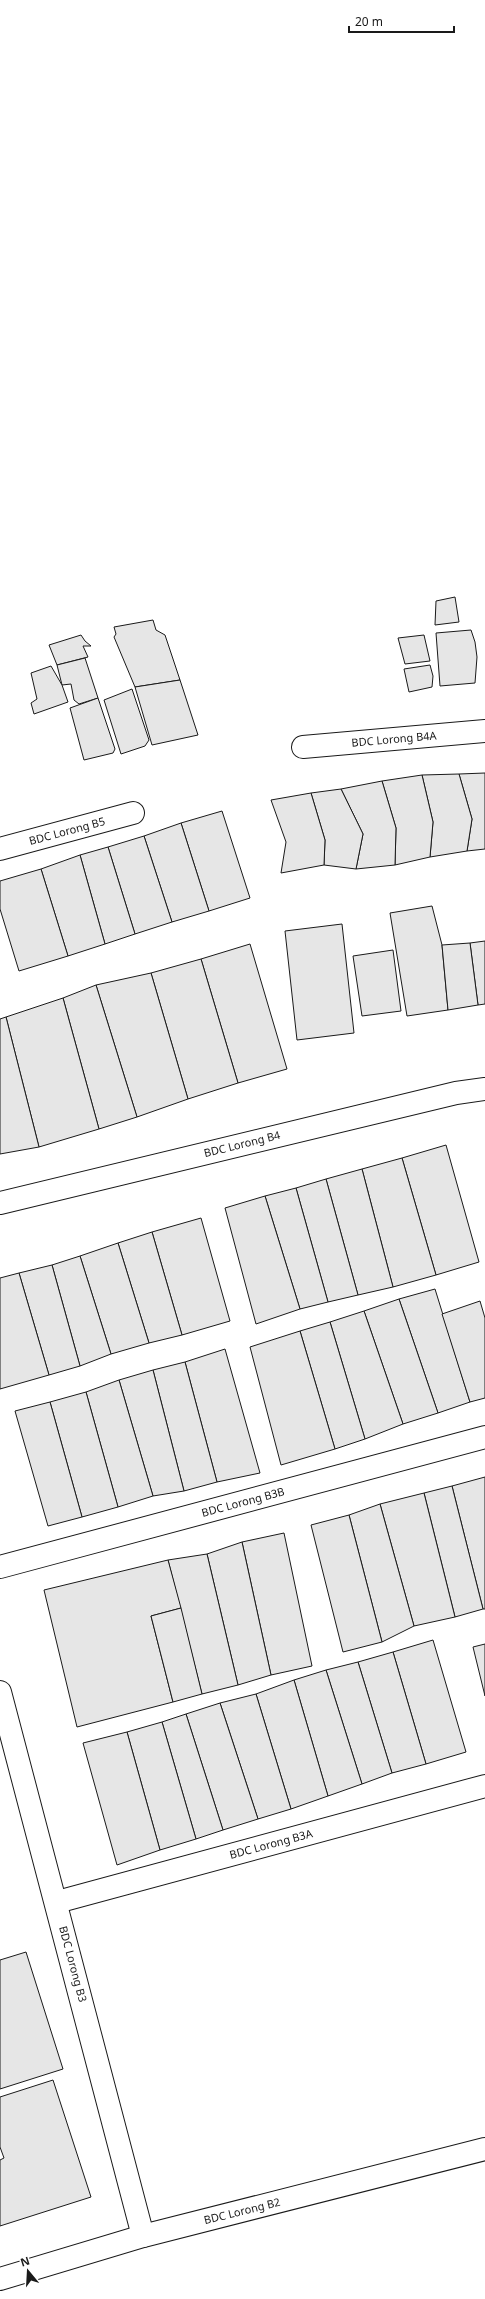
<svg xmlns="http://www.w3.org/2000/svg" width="485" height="2299" font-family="'Noto Sans',sans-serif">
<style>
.building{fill:#e6e6e6;stroke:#1a1a1a}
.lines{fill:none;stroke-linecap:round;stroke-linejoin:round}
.street-casing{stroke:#1a1a1a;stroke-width:24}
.street{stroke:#fff;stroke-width:22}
.labels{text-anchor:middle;stroke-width:3;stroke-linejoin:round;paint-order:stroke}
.street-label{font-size:11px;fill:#1a1a1a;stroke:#fff}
</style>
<rect width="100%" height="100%" fill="#fff"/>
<g class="building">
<path d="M455,597L459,622L435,625L436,601Z"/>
<path d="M153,620L156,630L165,635L180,680L135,687L114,637L116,634L114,627Z"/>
<path d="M471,630L475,642L477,657L475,683L440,686L436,633Z"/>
<path d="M81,635L85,641L91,646H83L88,657L57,665L49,645Z"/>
<path d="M424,635L430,661L405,664L398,638Z"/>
<path d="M85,658L98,698L79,704L74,700L71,684L62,685L57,665Z"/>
<path d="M430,665L433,676L432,687L409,692L404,669Z"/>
<path d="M51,666L62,685L68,702L34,714L31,703L37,699L31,673Z"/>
<path d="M180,680L198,735L152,745L135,687Z"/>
<path d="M132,689L149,740L145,746L121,754L104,700Z"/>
<path d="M98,698L115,749L113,753L84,760L70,708Z"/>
<path d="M485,773V849L467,851L472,819L459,774Z"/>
<path d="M459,774L472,819L467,851L430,857L433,822L422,775Z"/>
<path d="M422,775L433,822L430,857L395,865L396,828L382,781Z"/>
<path d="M382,781L396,828L395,865L356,869L363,834L341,789Z"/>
<path d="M341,789L363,834L356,869L324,865L325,840L311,793Z"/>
<path d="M311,793L325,840L324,865L281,873L286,842L271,800Z"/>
<path d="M222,811L250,898L209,911L181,823Z"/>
<path d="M181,823L209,911L172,922L144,836Z"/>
<path d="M144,836L172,922L135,934L108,847Z"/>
<path d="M108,847L135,934L105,944L80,855Z"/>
<path d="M80,855L105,944L68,956L41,869Z"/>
<path d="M41,869L68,956L19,971L0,909V881Z"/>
<path d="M432,906L442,945L448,1010L407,1016L390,913Z"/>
<path d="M342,924L354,1033L297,1040L285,931Z"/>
<path d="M485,941V1004L478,1005L470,943Z"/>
<path d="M470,943L478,1005L448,1010L442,945Z"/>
<path d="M250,944L287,1069L238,1083L201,959Z"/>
<path d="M393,950L401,1011L362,1016L353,956Z"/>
<path d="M201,959L238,1083L188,1099L151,973Z"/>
<path d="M151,973L188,1099L137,1117L96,985Z"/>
<path d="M96,985L137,1117L99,1129L63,998Z"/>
<path d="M63,998L99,1129L39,1147L6,1017Z"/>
<path d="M6,1017L39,1147L0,1154V1019Z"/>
<path d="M446,1145L479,1262L436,1275L402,1158Z"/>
<path d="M402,1158L436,1275L393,1287L362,1169Z"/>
<path d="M362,1169L393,1287L358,1295L326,1179Z"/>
<path d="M326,1179L358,1295L328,1302L296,1188Z"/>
<path d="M296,1188L328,1302L300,1309L265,1196Z"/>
<path d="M265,1196L300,1309L256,1324L225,1208Z"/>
<path d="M201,1218L230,1321L182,1335L152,1232Z"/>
<path d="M152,1232L182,1335L149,1343L118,1243Z"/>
<path d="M118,1243L149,1343L111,1354L80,1256Z"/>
<path d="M80,1256L111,1354L80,1366L52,1265Z"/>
<path d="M52,1265L80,1366L49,1375L19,1273Z"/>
<path d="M19,1273L49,1375L0,1389V1278Z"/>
<path d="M435,1289L470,1402L438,1413L399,1299Z"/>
<path d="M399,1299L438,1413L403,1424L364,1311Z"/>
<path d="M480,1301L485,1318V1398L470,1402L442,1314Z"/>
<path d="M364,1311L403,1424L365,1439L330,1322Z"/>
<path d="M330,1322L365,1439L335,1449L300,1331Z"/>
<path d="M300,1331L335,1449L281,1465L250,1347Z"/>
<path d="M225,1349L260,1473L217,1482L185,1362Z"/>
<path d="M185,1362L217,1482L184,1491L153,1370Z"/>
<path d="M153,1370L184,1491L153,1496L119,1380Z"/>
<path d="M119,1380L153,1496L118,1507L86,1392Z"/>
<path d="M86,1392L118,1507L82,1517L50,1402Z"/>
<path d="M50,1402L82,1517L48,1526L15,1411Z"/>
<path d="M485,1477V1609H483L452,1486Z"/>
<path d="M452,1486L483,1609L455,1617L424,1493Z"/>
<path d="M424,1493L455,1617L414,1626L380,1504Z"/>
<path d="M380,1504L414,1626L382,1642L349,1515Z"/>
<path d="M349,1515L382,1642L343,1652L311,1525Z"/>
<path d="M284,1533L312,1666L271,1675L242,1542Z"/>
<path d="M242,1542L271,1675L238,1685L207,1554Z"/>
<path d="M207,1554L238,1685L202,1694L168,1560Z"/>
<path d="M168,1560L181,1608L151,1616L173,1702L77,1727L44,1590Z"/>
<path d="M181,1608L202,1694L173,1702L151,1616Z"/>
<path d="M433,1640L466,1752L426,1764L393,1652Z"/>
<path d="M485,1644V1696L473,1647Z"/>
<path d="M393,1652L426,1764L392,1773L358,1662Z"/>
<path d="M358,1662L392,1773L362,1784L326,1670Z"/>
<path d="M326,1670L362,1784L328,1796L294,1680Z"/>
<path d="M294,1680L328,1796L291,1809L256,1694Z"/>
<path d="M256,1694L291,1809L258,1819L220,1703Z"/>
<path d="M220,1703L258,1819L223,1830L186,1714Z"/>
<path d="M186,1714L223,1830L196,1839L162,1722Z"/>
<path d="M162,1722L196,1839L160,1850L127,1732Z"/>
<path d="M127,1732L160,1850L117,1865L83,1743Z"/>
<path d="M26,1952L63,2069L0,2089V1960Z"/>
<path d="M53,2080L91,2197L0,2226V2160L4,2158L0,2147V2097Z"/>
</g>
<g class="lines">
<g class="street-casing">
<g id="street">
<path d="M303,747L485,731"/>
<path d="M0,849L133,813"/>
<path d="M0,1203L456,1093L485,1089"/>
<path d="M0,1567L485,1437"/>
<path d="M0,1692L143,2236"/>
<path d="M57,1902L485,1786"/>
<path d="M0,2279L143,2236L485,2149"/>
</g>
</g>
<use href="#street" class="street"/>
</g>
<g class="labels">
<g class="street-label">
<text transform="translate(394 739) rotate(-5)" y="4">BDC Lorong B4A</text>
<text transform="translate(67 831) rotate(-15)" y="4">BDC Lorong B5</text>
<text transform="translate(242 1144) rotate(-14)" y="4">BDC Lorong B4</text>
<text transform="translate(243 1502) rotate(-15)" y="4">BDC Lorong B3B</text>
<text transform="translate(271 1844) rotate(-15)" y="4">BDC Lorong B3A</text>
<text transform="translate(73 1964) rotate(75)" y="4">BDC Lorong B3</text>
<text transform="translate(242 2211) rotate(-14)" y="4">BDC Lorong B2</text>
</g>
</g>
<g transform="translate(28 2271) rotate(342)" stroke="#ffffff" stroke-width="3" paint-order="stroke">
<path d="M0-3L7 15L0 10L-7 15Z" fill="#1a1a1a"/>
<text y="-6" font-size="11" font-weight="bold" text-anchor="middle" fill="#1a1a1a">N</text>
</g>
<path d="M349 26v6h105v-6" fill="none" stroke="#1a1a1a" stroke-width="2"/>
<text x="355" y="26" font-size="12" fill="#1a1a1a" stroke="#ffffff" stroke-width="3" paint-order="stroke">20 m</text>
</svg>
